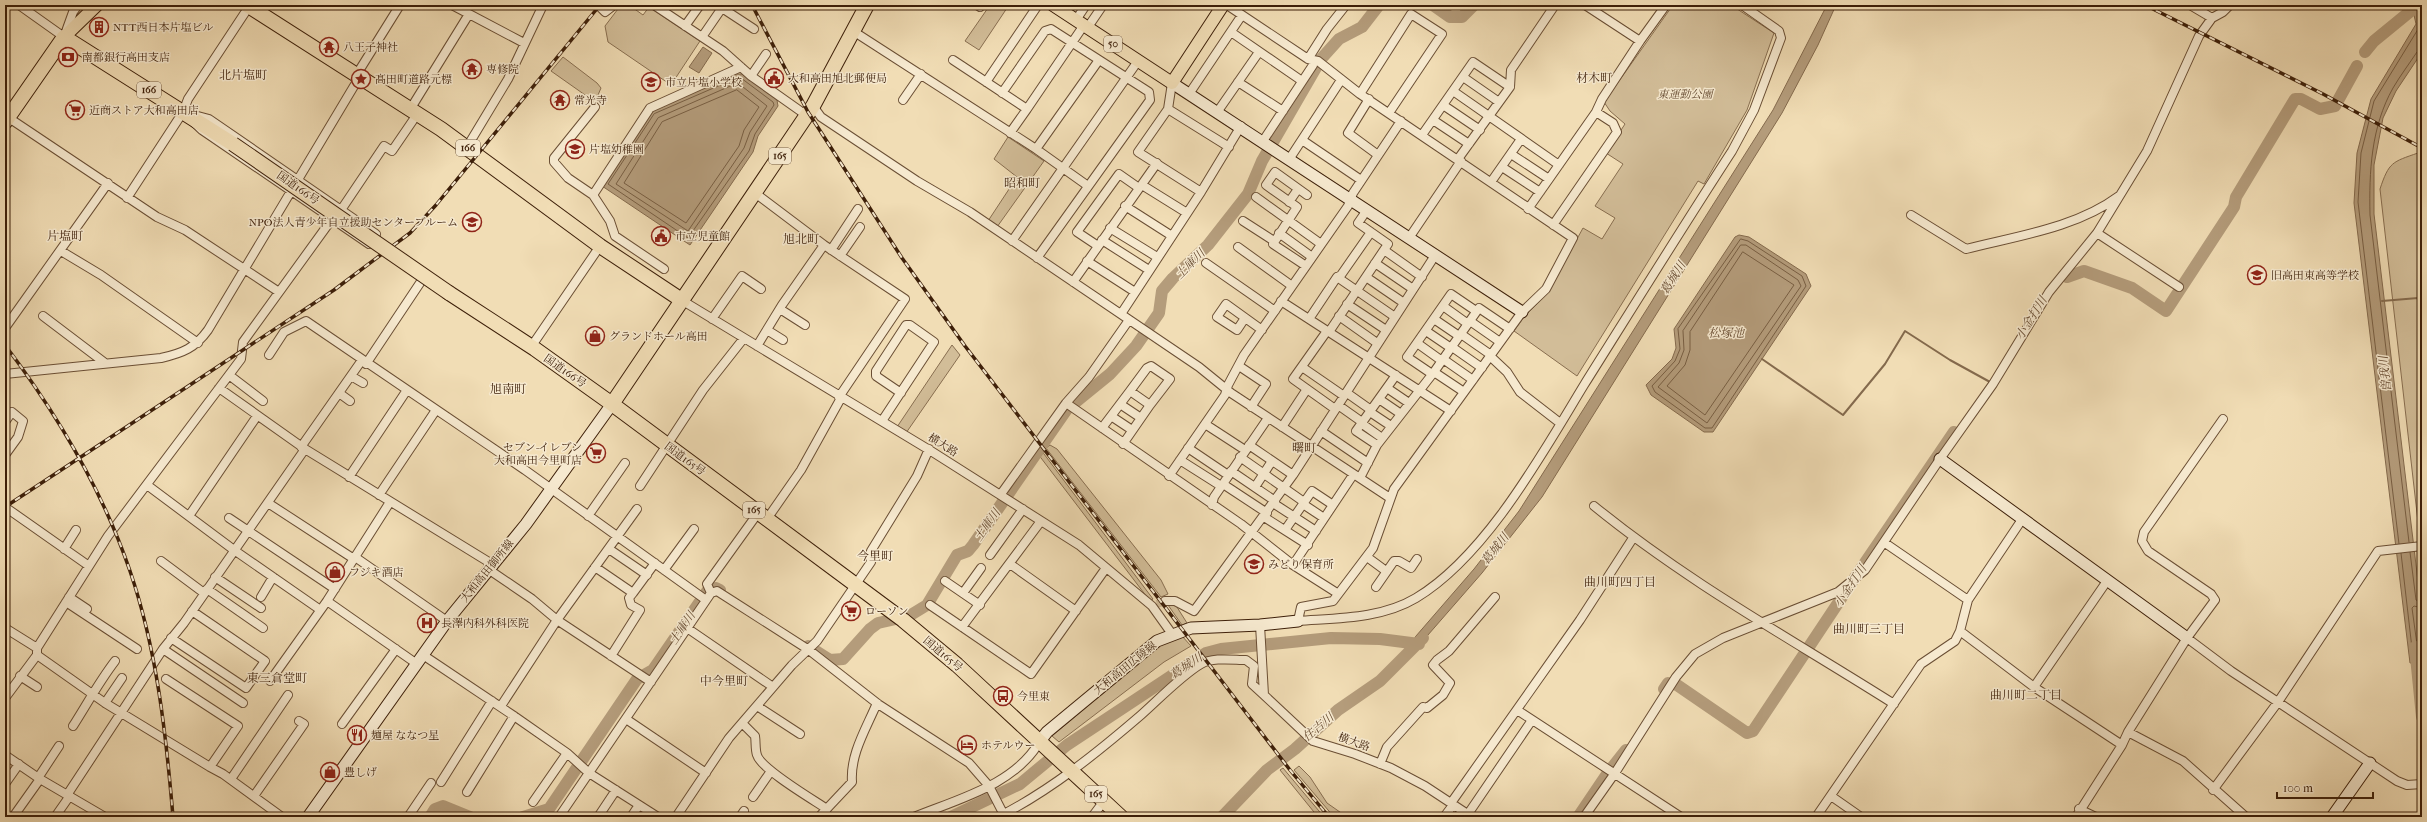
<svg xmlns="http://www.w3.org/2000/svg" width="2427" height="822" viewBox="0 0 2427 822" font-family="'IM FELL French Canon','Noto Serif JP',serif">
	<rect width="100%" height="100%" fill="#f1ddb5"/>
	<filter id="stains"><feTurbulence type="fractalNoise" baseFrequency=".005" numOctaves="4"/><feColorMatrix values="0 0 0 0 .2 0 0 0 0 .09 0 0 0 0 .02 0 0 0 .5 -.17"/></filter>
	<radialGradient id="worn" r=".72"><stop offset=".6" stop-color="#630" stop-opacity="0"/><stop offset="1" stop-color="#630" stop-opacity=".3"/></radialGradient>
	<path fill="#d2bd98" stroke="#886e50" d="M621,5H629L643,15L649,7L700,41L671,85L608,42L605,26Z
		M990,5H1009L979,50L965,41Z
		M1673,5H1731L1774,33L1747,110L1704,184L1698,181L1577,376L1514,331L1524,317L1547,294L1583,228L1602,239L1615,218L1595,206L1623,164L1606,153L1625,124L1610,111L1604,102Z
		M563,57L597,83L601,88L595,102L551,71Z
		M1008,137L1044,161L997,227L988,221L1017,177L994,159Z
		M2418,153L2422,157V557L2380,189C2389,162 2392,162 2418,153Z
		M952,345L960,355L906,433L897,427Z
		M1050,445L1057,449L1161,580L1168,594L1161,597L1046,448Z
		M1041,450L1153,599L1150,601L1038,454Z
		M1175,604L1187,623L1182,625L1168,605Z
		M1182,636L1191,646L1164,662L1059,742L1052,736L1161,645Z
		M1299,766L1310,777L1327,803L1347,817H1334L1294,770Z
		M1283,768L1324,817H1318L1280,770Z"/>
	<path fill="#b49c7b" stroke="#846a4d" d="M1827,5H1836L1818,45L1782,113L1542,497L1482,573L1414,651L1409,647L1416,636L1474,569L1519,511L1773,110Z
		M2411,5H2422V52L2396,91L2383,118L2374,165V214L2422,615V662L2410,663L2354,203L2357,153L2371,99L2416,24L2414,15L2407,9Z
		M703,47L712,53L699,73L689,67Z
		M736,74H742L777,100L778,106L758,136L753,152L690,245L602,186L651,112L657,107Z
		M1739,235L1749,237L1806,274L1811,286L1713,432H1704L1651,395L1646,385L1672,359L1676,348L1674,329L1735,237Z"/>
	<g fill="none" stroke-linecap="round" stroke-linejoin="round">
		<path stroke="#785e42" stroke-width="1" d="M737,78H741L773,102L774,105L755,134L749,151L688,238L608,184L654,114Z
			M738,83L767,106L750,132L744,148L688,231L616,184L658,118Z
			M737,90L759,107L744,130L739,146L686,223L624,183L662,122Z
			M1741,239L1748,241L1802,276L1806,286L1712,428H1705L1655,392L1652,386L1675,361L1680,349L1678,329Z
			M1741,245H1746L1798,280L1801,286L1707,423L1658,387L1679,363L1684,350L1683,331Z
			M1743,252L1794,285L1705,415L1667,386L1685,365L1690,350V332Z
			M2409,542L2370,215C2369,172 2371,127 2393,88C2400,76 2409,64 2417,52L2422,50
			M2399,544L2358,202L2361,153L2374,101L2420,26L2418,14L2413,9V5
			M2410,552L2416,600L2422,603
			M2401,553L2413,657L2422,659
			M2422,608L2414,606L2412,608L2418,652L2422,653"/>
		<path stroke="#846a4d" stroke-width="2" d="M2422,298H2418L2422,328
			M2382,301L2418,298
			M1762,359L1843,415L1885,364L1905,331L1950,360L1990,382
			M1101,817L1102,816"/>
		<path stroke="#b49c7b" stroke-width="12" d="M1433,5L1450,17H1462L1474,5
			M2365,52L2374,41L2418,5
			M2067,277L2084,271L2132,288L2166,311L2234,207L2236,197L2295,99H2301L2320,109L2335,106L2357,66
			M808,646L830,660L843,659L870,629L878,623L909,616L927,605L957,555L968,551L973,545L1067,409L1110,374L1136,346L1159,313L1162,291L1173,278L1208,245L1248,194L1262,161L1321,59L1339,39L1362,27L1379,5
			M2415,647L2422,717
			M1664,689L1668,683L1677,685L1747,733L1753,731L1860,570L1954,432
			M430,817L435,809L443,806L470,817
			M523,817L549,809L637,679L653,670L708,590L716,588L720,590
			M951,817L1020,784L1067,745L1206,653L1221,649L1331,638L1380,639L1419,644
			M1222,817L1267,770L1295,749L1338,710L1380,681L1423,638
			M1578,817L1607,774L1626,750"/>
		<path stroke="#cdb793" stroke-width="8" stroke-dasharray="8 4" stroke-linecap="butt" d="M1157,604L1165,601"/>
		<g stroke="#6a4e34" stroke-width="10">
			<path id="street" d="M19,5L64,37L73,12L78,5
				M452,5L524,43
				M598,5L605,12L614,5
				M654,5L723,51L751,76L806,115
				M977,5L980,7
				M1227,5L1308,59L1318,61L1360,94L1573,238L1546,289L1522,312L1394,489L1373,548L1333,601L1301,607L1298,621C1337,618 1381,619 1416,598C1486,556 1542,454 1584,385C1633,307 1682,228 1732,151L1754,110L1781,38L1779,31L1742,5
				M1585,5L1640,41L1666,5
				M2190,5L2212,18
				M2355,5H2358
				M722,8L754,29
				M1076,20L1086,5
				M685,26L700,5
				M1088,27L1103,5
				M853,31L1036,149L1088,186
				M1231,32L1302,81
				M702,37L724,5
				M1308,59L1327,29L1346,5
				M953,60L1027,109L1010,133
				M357,74L400,5
				M751,76L766,54
				M1463,77L1499,102
				M986,82L1038,5
				M1238,82L1283,111
				M1172,83L1168,109L1138,152L1201,192
				M1453,91L1559,165
				M1002,93L1045,31L1051,29L1149,92L1150,100L1037,258
				M1189,94L1242,15
				M1360,94L1411,14L1442,34L1389,113
				M1369,99L1348,133L1378,155
				M903,100L921,74
				M1443,105L1480,130
				M813,106L821,117L917,181L970,212L1199,367L1231,393L1390,498
				M595,107L554,158V162L568,178L593,195L610,221L615,236L664,269
				M411,108L469,14
				M1027,109L1084,25
				M1168,109L1229,147
				M1218,111L1259,52
				M183,112L209,119L376,234L369,244L202,130Z
				M6,116L157,217L185,230L279,292
				M1433,120L1469,144
				M1422,135L1473,62L1510,87
				M1302,140L1361,180
				M1263,141L1313,65V60
				M467,147L508,79L543,5
				M1036,149L1099,60
				M1511,154L1549,179
				M1290,158L1341,80
				M1458,159L1510,87L1511,70L1555,5
				M1502,167L1540,192
				M1491,182L1521,139
				M1142,185L1187,213
				M755,193L824,245L905,299L839,397
				M593,195L650,108L741,67
				M1256,197L1321,244
				M127,198L183,112L188,99L250,5
				M1289,202L1298,189
				M1125,206L1172,236
				M1528,209L1596,112
				M341,210L384,146L392,151L418,113
				M1911,215L1966,249C2017,236 2076,228 2119,196
				M1243,221L1274,241
				M1553,225L1617,132L1613,123L1596,112L1602,99L1640,41
				M1110,228L1157,257
				M1279,233L1312,257
				M2097,233L2179,287
				M1409,238L1461,161
				M1102,240L1149,270
				M1012,241L1138,61
				M1098,246L1077,232L1119,174L1139,188
				M1238,247L1292,286
				M831,250L858,209
				M1384,250L1422,277
				M61,251L101,275L198,343
				M840,256L860,227
				M1087,261L1135,292
				M1206,263L1275,311
				M1375,263L1413,289
				M1306,266L1273,244L1297,207L1266,185L1275,172L1307,195
				M1337,277L1341,275L1371,232
				M1366,277L1404,303
				M1073,282L1157,163
				M683,301L931,451L1079,545L1152,606L1172,634
				M1281,301L1451,411
				M1347,304L1386,330
				M1443,306L1468,324
				M780,309L805,325
				M1121,314L1201,192L1241,126
				M43,316L105,363
				M1339,316L1377,343
				M1245,318L1237,330L1217,317L1226,304L1262,330
				M712,319L742,276L761,289
				M1309,319L1337,277L1395,317
				M1434,319L1459,336
				M1470,321L1500,342
				M5,328L108,183
				M767,330L783,340
				M1327,331L1293,379L1335,409
				M1426,331L1451,348
				M1329,332L1388,244L1358,223L1367,210
				M1461,334L1491,355
				M1417,343L1442,361
				M757,346L782,305L824,245
				M531,347L600,246
				M1452,347L1482,368
				M269,355L284,332L306,321L525,470L706,600
				M1490,356L1507,372L1520,392L1560,423
				M1443,359L1473,380
				M366,364L422,280
				M1239,366L1266,384L1251,407
				M1302,367L1344,396
				M1434,372L1464,392
				M5,374L161,358C183,353 195,348 208,330L360,76
				M1432,374L1407,357L1451,294L1476,311
				M229,375L263,401
				M351,376L363,383
				M219,388L305,449L492,564
				M1387,388L1409,403
				M1130,391L1147,368L1151,366L1170,379L1150,405
				M339,393L350,401
				M1347,393L1371,410
				M1379,399L1401,414
				M1066,403L1241,524L1293,565L1337,593
				M1120,404L1141,418
				M1338,405L1362,422
				M1370,412L1391,426
				M1111,416L1132,430
				M882,421L934,342L910,325H906L876,371V376L901,393
				M5,422L12,412L23,421L18,437L5,455
				M1361,423L1382,438
				M1205,424L1245,450
				M1282,427L1307,389
				M1102,428L1130,391L1150,405L1123,444
				M1321,431L1368,463
				M1249,445L1293,475
				M1377,445L1356,431L1396,375
				M301,447L362,360
				M1188,448L1228,475
				M1240,457L1304,502
				M1180,460L1221,486
				M1231,471L1275,501
				M1169,476L1225,395L1228,385L1244,355L1348,206L1353,193L1401,121
				M349,477L407,390
				M1360,478L1377,445L1434,372L1479,308L1510,329
				M1223,484L1267,513
				M147,485L234,550L319,609
				M640,486L703,390L744,338
				M1255,487L1272,461
				M1001,494L1066,403L1089,377L1129,320
				M379,495L436,410
				M268,503L354,559
				M1273,503L1316,531
				M1303,504L1324,518
				M1212,505L1214,497L1268,418
				M1594,506C1687,582 1793,640 1894,704
				M5,507L89,566
				M189,516L257,416
				M588,516L625,463
				M1264,517L1308,545
				M229,518L335,589
				M767,519L801,470L841,398
				M1285,530L1312,491L1333,505
				M1885,543L1968,600
				M64,549L76,530
				M609,549L647,575
				M990,555L1023,509
				M355,557L447,621
				M1367,557L1386,571
				M161,561L204,593
				M1010,564L1076,611
				M1293,565L1353,475
				M595,567L633,593L655,563
				M488,569L532,599L557,620L651,682
				M664,570L694,529
				M215,577L261,608
				M945,581L980,605
				M1376,587L1394,561H1399L1411,568L1417,559
				M207,589L263,628
				M711,593L707,584L758,513
				M963,593L981,568
				M69,597L87,609
				M261,597L273,577
				M327,601L417,664
				M1165,601H1175L1194,611L1293,475L1434,257
				M66,602L137,649
				M930,605L1031,674L1106,568
				M1260,625L1264,695L1313,741L1355,754L1391,768L1425,786L1472,817
				M962,627L1041,521
				M5,628L37,648
				M687,628L773,687
				M1960,631L2034,687L2122,745
				M171,638L246,688L265,661L192,611
				M2187,638L2231,671L2397,781L2407,785L2422,784
				M163,649L243,703
				M37,655L105,703L210,767
				M423,655L514,716L567,753L589,773L658,817
				M611,656L640,610L631,605L629,598L633,593
				M20,676L37,687
				M166,679L238,726L210,767L223,774L282,817
				M270,681L327,601L390,502
				M2034,687L2107,581
				M5,698L37,655V648L108,536L241,359L243,342L332,219
				M105,703L122,678
				M501,706L557,620L637,509
				M757,706L800,734
				M1517,710L1681,817
				M626,719L706,773
				M742,723L755,736C756,742 755,749 757,755C761,769 812,799 827,809
				M342,724L396,649
				M73,726C87,704 99,682 115,661
				M2128,732L2183,761L2246,817
				M5,755L40,779L105,817
				M1380,764L1387,747L1423,707L1427,708L1443,695L1450,683L1433,665L1437,660L1449,651L1495,597
				M38,778L59,746
				M231,779L288,695
				M441,782L492,701
				M5,784L19,764
				M2213,790L2278,702L2378,551L2422,546
				M467,792L514,716
				M254,796L304,724L299,721
				M1831,796L1861,817
				M753,797L771,771
				M533,802L567,753
				M1451,803L1580,620L1633,538
				M2079,809L2096,817
				M1468,814L1532,720
				M1000,816C1051,790 1098,752 1141,715C1158,700 1182,675 1201,664C1213,657 1233,660 1246,660L1254,666L1252,684L1264,695
				M13,817L40,779
				M55,817L69,797V792L163,649L184,623L305,449
				M408,817L431,783
				M559,817L711,593L717,591L809,650L878,704L969,763L989,786L1004,815
				M598,817L616,790
				M631,817L639,805
				M676,817L729,738L792,665L817,641L871,562V551L917,476L929,449
				M740,817L744,811
				M819,817L852,782C850,754 866,729 877,703
				M914,817C958,799 1015,785 1040,741
				M1092,817L1104,801
				M1444,817L1453,805
				M1584,817L1615,773L1676,677L1695,654L1723,638L1838,592L1865,570L1940,459L1993,384L2049,292L2097,233L2147,151L2199,36L2212,18L2223,12L2230,5
				M1816,817L1921,664L1955,641L1960,631L1968,600L2023,518
				M2076,817L2122,745L2128,732L2187,638L2215,600L2211,594L2148,551L2142,541L2144,532L2223,419"/>
		</g>
		<g stroke="#3d1f09" stroke-width="13">
			<path id="secondary" d="M1172,83L1522,312
				M1940,459L2187,638
				M1040,741L1047,732L1157,641L1191,628L1260,625L1298,621
				M308,817L447,621L526,524L612,404
				M2332,817L2370,763"/>
		</g>
		<g stroke="#3d1f09" stroke-width="14">
			<path id="primary" d="M1053,5L1172,83L1223,5
				M64,37L97,5"/>
		</g>
		<g stroke="#3d1f09" stroke-width="16">
			<path id="highway" d="M247,5L441,129L600,246L683,301
				M5,122L64,37L233,144
				M449,293L535,349L612,404L903,620L957,665L1121,817
				M612,404L813,106L867,5"/>
		</g>
		<use href="#street" stroke="#f6e9cf" stroke-width="8"/>
		<use href="#secondary" stroke="#f6e9cf" stroke-width="11"/>
		<use href="#primary" stroke="#f1ddb5" stroke-width="12"/>
		<use href="#highway" stroke="#f1ddb5" stroke-width="14"/>
		<g stroke="#3d1f09" stroke-width="3.5">
			<path id="rail" d="M752,5L808,112L902,258L965,346L1290,770L1329,817
				M2145,5L2323,94L2422,148
				M5,345C57,414 102,489 130,571C157,650 166,734 173,817
				M5,507L334,290L410,233L436,205L600,5"/>
		</g>
		<use href="#rail" stroke="#f6e9cf" stroke-width="2" stroke-dasharray="6" stroke-linecap="butt"/>
		<g stroke="#3d1f09" stroke-width="16" stroke-linecap="butt">
			<path id="highway-bridge" d="M233,144L449,293"/>
		</g>
		<use href="#highway-bridge" stroke="#f1ddb5" stroke-width="14"/>
	</g>
	<defs>
		<g id="building-ring" transform="scale(1)"><circle r="9.5" fill="#f6e9cf" stroke="#8f2418" stroke-width="1.5"/><path d="M-4-6H4V6H1V3H-1V6H-4ZM-2.5-4.3h1.7v1.8h-1.7ZM.8-4.3h1.7v1.8H.8ZM-2.5-1h1.7V.8h-1.7ZM.8-1h1.7V.8H.8Z" fill="#8f2418"/></g>
		<g id="temple-ring" transform="scale(1)"><circle r="9.5" fill="#f6e9cf" stroke="#8f2418" stroke-width="1.5"/><path d="M0-6L5-2H3V0L6.5 2.5H4V6H1.5V3h-3V6H-4V2.5H-6.5L-3 0V-2H-5Z" fill="#8f2418"/></g>
		<g id="bank-ring" transform="scale(1)"><circle r="9.5" fill="#f6e9cf" stroke="#8f2418" stroke-width="1.5"/><path d="M-6-4H6V4H-6ZM0-2.3a2.3 2.3 0 1 0 0 4.6a2.3 2.3 0 1 0 0-4.6Z" fill="#8f2418"/></g>
		<g id="civic-ring" transform="scale(1)"><circle r="9.5" fill="#f6e9cf" stroke="#8f2418" stroke-width="1.5"/><path d="M-.6-6.5H3V-4.5H.6V-3L4-1V1h2V6H-6V1h2V-1L-.6-3ZM-1.2 2.5V6h2.4V2.5Z" fill="#8f2418"/></g>
		<g id="sight-ring" transform="scale(1)"><circle r="9.5" fill="#f6e9cf" stroke="#8f2418" stroke-width="1.5"/><path d="M0-6L1.8-2.2L6-1.7L2.9 1.2L3.7 5.4L0 3.3L-3.7 5.4L-2.9 1.2L-6-1.7L-1.8-2.2Z" fill="#8f2418"/></g>
		<g id="school-ring" transform="scale(1)"><circle r="9.5" fill="#f6e9cf" stroke="#8f2418" stroke-width="1.5"/><path d="M0-5L7-2L0 1L-7-2ZM-4 1L0 2.5L4 1V4Q0 6-4 4Z" fill="#8f2418"/></g>
		<g id="supermarket-ring" transform="scale(1)"><circle r="9.5" fill="#f6e9cf" stroke="#8f2418" stroke-width="1.5"/><path d="M-6-5.5h2.5l.6 2H6L4.5 2H-2.5L-4.4-4H-6ZM-1.5 3.2a1.3 1.3 0 1 0 .1 0ZM3 3.2a1.3 1.3 0 1 0 .1 0Z" fill="#8f2418"/></g>
		<g id="shop-ring" transform="scale(1)"><circle r="9.5" fill="#f6e9cf" stroke="#8f2418" stroke-width="1.5"/><path d="M-5-2.5h2.3a2.7 3.5 0 0 1 5.4 0H5L5.5 6h-11ZM-1.5-2.5h3a1.5 2.3 0 0 0-3 0Z" fill="#8f2418"/></g>
		<g id="hospital-ring" transform="scale(1)"><circle r="9.5" fill="#f6e9cf" stroke="#8f2418" stroke-width="1.5"/><path d="M-5-5h3v3.5h4V-5h3V5h-3V1.5h-4V5h-3Z" fill="#8f2418"/></g>
		<g id="bus-ring" transform="scale(1)"><circle r="9.5" fill="#f6e9cf" stroke="#8f2418" stroke-width="1.5"/><path d="M-5-6H5V4H4V6H2V4H-2V6H-4V4H-5ZM-3.5-4V0h7V-4ZM-3.5 1.2v1.5H-2V1.2ZM2 1.2v1.5H3.5V1.2Z" fill="#8f2418"/></g>
		<g id="restaurant-ring" transform="scale(1)"><circle r="9.5" fill="#f6e9cf" stroke="#8f2418" stroke-width="1.5"/><path d="M-5-6h1v4h1v-4h1v4h1v-4h1v5L-1.5 .5V6h-2V.5L-5-1ZM5-6V6H3V1.5H1.5Q1.5-4 5-6Z" fill="#8f2418"/></g>
		<g id="hotel-ring" transform="scale(1)"><circle r="9.5" fill="#f6e9cf" stroke="#8f2418" stroke-width="1.5"/><path d="M-6-4.5h1.5V1H6V5H4.5V3h-9V5H-6ZM-4 0a1.8 1.8 0 1 1 3.6 0ZM.5 0V-2.5h3Q6-2.5 6 0Z" fill="#8f2418"/></g>
	</defs>
	<g fill-rule="evenodd">
		<use href="#building-ring" x="99" y="27"/>
		<use href="#temple-ring" x="329" y="47"/>
		<use href="#bank-ring" x="68" y="57"/>
		<use href="#temple-ring" x="472" y="69"/>
		<use href="#civic-ring" x="774" y="78"/>
		<use href="#sight-ring" x="361" y="79"/>
		<use href="#school-ring" x="651" y="82"/>
		<use href="#temple-ring" x="560" y="100"/>
		<use href="#supermarket-ring" x="75" y="110"/>
		<use href="#school-ring" x="575" y="149"/>
		<use href="#school-ring" x="472" y="222"/>
		<use href="#civic-ring" x="661" y="236"/>
		<use href="#school-ring" x="2257" y="275"/>
		<use href="#shop-ring" x="595" y="336"/>
		<use href="#supermarket-ring" x="596" y="453"/>
		<use href="#school-ring" x="1254" y="564"/>
		<use href="#shop-ring" x="335" y="572"/>
		<use href="#supermarket-ring" x="851" y="611"/>
		<use href="#hospital-ring" x="427" y="623"/>
		<use href="#bus-ring" x="1003" y="696"/>
		<use href="#restaurant-ring" x="357" y="735"/>
		<use href="#hotel-ring" x="967" y="745"/>
		<use href="#shop-ring" x="330" y="772"/>
	</g>
	<g text-anchor="middle" dominant-baseline="central" stroke-width="3" stroke-linejoin="round" paint-order="stroke">
		<g fill="#f6e9cf" stroke="#745c44" stroke-width="1">
			<rect x="1104" y="36" width="18" height="16" rx="3"/>
			<rect x="137" y="82" width="24" height="16" rx="3"/>
			<rect x="456" y="140" width="24" height="16" rx="3"/>
			<rect x="769" y="148" width="22" height="16" rx="3"/>
			<rect x="743" y="502" width="22" height="16" rx="3"/>
			<rect x="1085" y="786" width="22" height="16" rx="3"/>
		</g>
		<g font-size="10" font-weight="bold" fill="#3d1f09">
			<text x="1113" y="44">50</text>
			<text x="149" y="90">166</text>
			<text x="468" y="148">166</text>
			<text x="780" y="156">165</text>
			<text x="754" y="510">165</text>
			<text x="1096" y="794">165</text>
		</g>
		<g font-size="11" fill="#3d1f09" stroke="#f6e9cf" text-anchor="start">
			<text x="113" y="27">NTT西日本片塩ビル</text>
			<text x="343" y="47">八王子神社</text>
			<text x="82" y="57">南都銀行高田支店</text>
			<text x="486" y="69">専修院</text>
			<text x="788" y="78">大和高田旭北郵便局</text>
			<text x="375" y="79">髙田町道路元標</text>
			<text x="665" y="82">市立片塩小学校</text>
			<text x="574" y="100">常光寺</text>
			<text x="89" y="110">近商ストア大和高田店</text>
			<text x="589" y="149">片塩幼稚園</text>
			<text x="458" y="222" text-anchor="end">NPO法人青少年自立援助センターブルーム</text>
			<text x="675" y="236">市立児童館</text>
			<text x="2271" y="275">旧高田東高等学校</text>
			<text x="609" y="336">グランドホール高田</text>
			<text x="582" y="447" text-anchor="end">セブン-イレブン<tspan x="582" dy="13">大和高田今里町店</tspan></text>
			<text x="1268" y="564">みどり保育所</text>
			<text x="349" y="572">フジキ酒店</text>
			<text x="865" y="611">ローソン</text>
			<text x="441" y="623">長澤内科外科医院</text>
			<text x="1017" y="696">今里東</text>
			<text x="371" y="735">麺屋 ななつ星</text>
			<text x="981" y="745">ホテルウー</text>
			<text x="344" y="772">豊しげ</text>
		</g>
		<g font-size="11" font-style="italic" fill="#62462d" stroke="#f6e9cf">
			<text x="1685" y="94">東運動公園</text>
		</g>
		<g font-size="11" fill="#3d1f09" stroke="#f6e9cf">
			<text transform="translate(298 188) rotate(35)">国道166号</text>
			<text transform="translate(565 371) rotate(35)">国道166号</text>
			<text transform="translate(943 445) rotate(32)">横大路</text>
			<text transform="translate(685 459) rotate(36)">国道165号</text>
			<text transform="translate(487 571) rotate(-51)">大和高田御所線</text>
			<text transform="translate(943 654) rotate(40)">国道165号</text>
			<text transform="translate(1125 668) rotate(-39)">大和高田広陵線</text>
			<text transform="translate(1354 742) rotate(20)">横大路</text>
		</g>
		<g font-size="12" fill="#3d1f09" stroke="#f6e9cf">
			<text x="243" y="75">北片塩町</text>
			<text x="1594" y="78">材木町</text>
			<text x="1022" y="183">昭和町</text>
			<text x="65" y="236">片塩町</text>
			<text x="801" y="239">旭北町</text>
			<text x="508" y="389">旭南町</text>
			<text x="1304" y="448">曙町</text>
			<text x="875" y="556">今里町</text>
			<text x="1620" y="582">曲川町四丁目</text>
			<text x="1869" y="629">曲川町三丁目</text>
			<text x="277" y="678">東三倉堂町</text>
			<text x="724" y="681">中今里町</text>
			<text x="2026" y="695">曲川町二丁目</text>
		</g>
		<g font-size="12" font-style="italic" fill="#674b31" stroke="#f6e9cf">
			<text transform="translate(1190 264) rotate(-45)">土庫川</text>
			<text transform="translate(1673 278) rotate(-58)">葛城川</text>
			<text transform="translate(2031 318) rotate(-58)">小金打川</text>
			<text x="1726" y="333">松塚池</text>
			<text transform="translate(2385 374) rotate(-96)">曽我川</text>
			<text transform="translate(987 525) rotate(-55)">土庫川</text>
			<text transform="translate(1495 549) rotate(-52)">葛城川</text>
			<text transform="translate(1850 586) rotate(-56)">小金打川</text>
			<text transform="translate(682 628) rotate(-56)">土庫川</text>
			<text transform="translate(1186 666) rotate(-34)">葛城川</text>
			<text transform="translate(1318 727) rotate(-40)">住吉川</text>
		</g>
	</g>
	<rect width="2427" height="822" fill="none" stroke="#f1ddb5" stroke-width="20"/>
	<rect x="6" y="6" width="2415" height="810" fill="none" stroke="#3d1f09" stroke-width="2"/>
	<rect x="10" y="10" width="2407" height="802" fill="none" stroke="#3d1f09"/>
	<path d="M2277 792v6h96v-6" fill="none" stroke="#3d1f09" stroke-width="2"/>
	<text x="2283" y="792" font-size="12" fill="#3d1f09" stroke="#f6e9cf" stroke-width="3" paint-order="stroke">100 m</text>
	<rect width="100%" height="100%" filter="url(#stains)"/>
	<rect width="100%" height="100%" fill="url(#worn)"/>
</svg>
